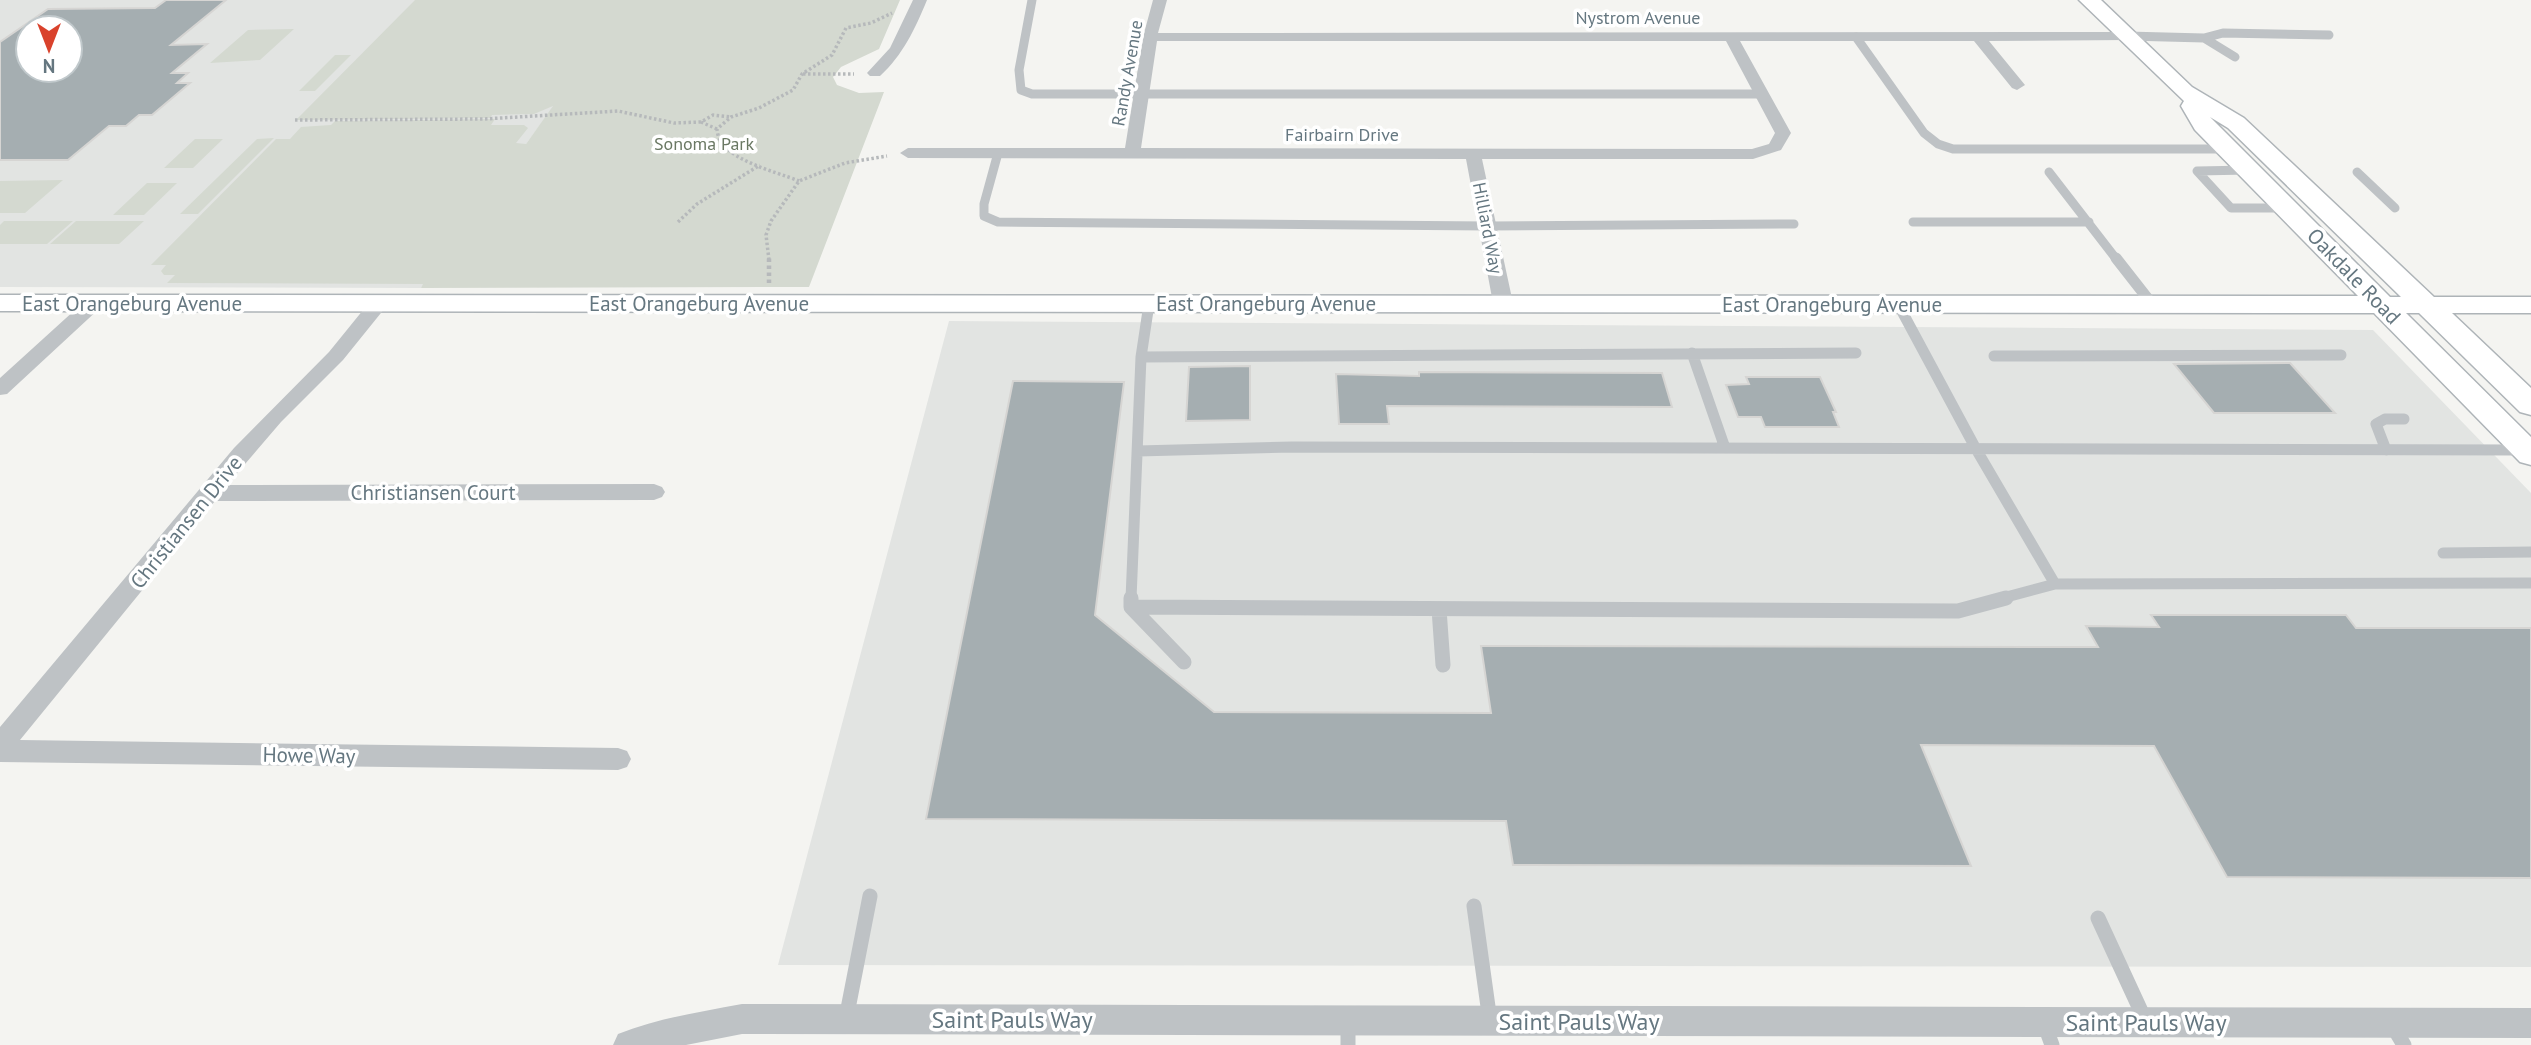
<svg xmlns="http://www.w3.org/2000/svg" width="2531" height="1045" viewBox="0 0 2531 1045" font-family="'PT Sans',sans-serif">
	<rect width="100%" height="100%" fill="#f4f4f1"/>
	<path fill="#e2e4e2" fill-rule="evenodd" d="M0,0H631L421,288L0,287ZM28,28H70V70H28Z
		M949,321L2373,330L2531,493V967L778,965Z"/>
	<path fill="#d4d9d0" d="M415,0H900L879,49L841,67L833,77L837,85L859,93L884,92L809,287L421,288L423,284L167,283L175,275H164L161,271L166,265H151L276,139H290L301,127L331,125L335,121L495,119L491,125H524L528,128L516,143L526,144L553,106L534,114L492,115L490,118L296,120Z
		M294,29L260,60L210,63L248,30Z
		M335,55H351L315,91H299Z
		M274,138L198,214H180L257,139Z
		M195,139H223L193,168H164Z
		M63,180L25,213H0V181Z
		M147,183H177L144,215H113Z
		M4,221H73L47,244H0V225Z
		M76,221H144L119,244H50Z"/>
	<path fill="#a5aeb1" stroke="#d6d5d3" stroke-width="2" fill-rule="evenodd" d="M166,0H226L171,45L207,44L172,73H188L177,83H190L152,115H139L126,126H109L68,160H0V42L48,9L155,8ZM28,28H70V70H28Z
		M2290,363L2335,413H2214L2174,364Z
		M1250,366V420L1186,421L1189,367Z
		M1419,372L1662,373L1672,407L1387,406L1389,424H1339L1336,374L1419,376Z
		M1746,377H1820L1836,412H1833L1839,427H1765L1761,417H1738L1726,385L1749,384Z
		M1013,381L1124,382L1095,615L1214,712L1491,713L1481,646L2098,647L2086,626L2159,627L2151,615H2346L2356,628H2531V878L2227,877L2154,746L1921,745L1971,866L1513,865L1506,821L926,819Z"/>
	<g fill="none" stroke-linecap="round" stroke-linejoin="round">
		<g stroke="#aeb4b8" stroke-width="3">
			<path id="secondary" d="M2079,0H2101L2192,87L2244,118L2434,297H2531V313H2452L2531,388V415L2520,412L2419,313H2406L2531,437V465L2520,462L2374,313L0,311V295L2358,296L2195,130L2181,106L2184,101ZM2210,117L2228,128L2401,297H2390Z"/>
		</g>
		<path stroke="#b6b9bb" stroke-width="3.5" stroke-dasharray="2.5 2.5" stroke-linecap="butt" d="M803,74H854
			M295,120L484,119L618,111L674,123L701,122
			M717,129L701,122L713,115L731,117
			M799,181C775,171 718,159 717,129L731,117L759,108L793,90L802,74L832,55L846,28L871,23L892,13
			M678,222L697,204L760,165
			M769,260L766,235L771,221L799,181L845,163L887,156"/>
		<path stroke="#b6b9bb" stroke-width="4.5" stroke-dasharray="3.5 3.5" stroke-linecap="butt" d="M769,283V258"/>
		<path stroke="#bec2c5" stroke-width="9" d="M1032,0L1019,70L1021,90L1032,94H1762
			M2127,36L2204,38L2223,33L2329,35
			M1856,37L1924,133L1938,144L1953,149H2227
			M2204,38L2235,57
			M998,153L984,204V216L998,222L1488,226L1794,224
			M2197,171L2231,208H2286
			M2197,171L2249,170
			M2049,172L2117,260
			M2357,172L2395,208
			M1913,222H2089"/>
		<path stroke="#bec2c5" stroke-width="11" d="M2116,258L2152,304
			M1898,304L1976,449L2055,584
			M1692,353L1725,448
			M1994,356L2341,355
			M1141,357L1856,353
			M2386,450L2376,424L2385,419H2404
			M1138,451L1292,447L2523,450
			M2443,553L2531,552
			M1131,599L1141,357L1149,304
			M1999,599L2055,584L2531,583"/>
		<path stroke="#bec2c5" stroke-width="15" d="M1131,598V607L1184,662
			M1131,607L1958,611L2006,598
			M1439,609L1443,665
			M1474,906L1490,1021
			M2098,918L2146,1022
			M846,1019L870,896
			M1348,1021V1045
			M2044,1023L2052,1045
			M2391,1023L2404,1045"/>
		<path fill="#bec2c5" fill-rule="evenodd" d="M913,0H927C915,29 903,55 880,76H870L867,73L890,48Z
			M1153,0H1167L1158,33L2127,32L2134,36L2127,40L1989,41L2025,85L2017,90L2012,88L1974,41H1740L1791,133L1781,150L1753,159H1482L1513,303L1503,309L1493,303L1466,159L908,158L900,153L908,148H1125L1143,37ZM1157,41H1726L1775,133L1769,144L1752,149L1141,148Z
			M94,297L101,299L104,303L101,307L7,394L0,395V378L87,299Z
			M379,297L389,303L343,360L281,422L227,485L654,484L662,487L665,492L662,497L654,500L215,501L20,740L618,748L627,751L631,759L627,767L618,770L0,762V727L234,448L329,352L372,299Z
			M742,1004L2531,1008V1038L742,1034L686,1045H613L618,1034C658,1018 700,1012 742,1004Z"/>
		<use href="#secondary" fill="#fff" fill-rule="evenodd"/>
	</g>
	<g text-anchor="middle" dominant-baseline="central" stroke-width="7" stroke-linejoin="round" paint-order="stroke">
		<g font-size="18" fill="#657780" stroke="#fff">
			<text x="1638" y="17">Nystrom Avenue</text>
			<text transform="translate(1127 73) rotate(-80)">Randy Avenue</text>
			<text x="1342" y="134">Fairbairn Drive</text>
			<text transform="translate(1488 228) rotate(79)">Hilliard Way</text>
		</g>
		<g font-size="18" fill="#6a7863" stroke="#fff">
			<text x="704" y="143">Sonoma Park</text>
		</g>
		<g font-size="21" fill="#657780" stroke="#fff">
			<text transform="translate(2354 276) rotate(46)">Oakdale Road</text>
			<text x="132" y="303">East Orangeburg Avenue</text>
			<text x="699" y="303">East Orangeburg Avenue</text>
			<text x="1266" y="303">East Orangeburg Avenue</text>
			<text x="1832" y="304">East Orangeburg Avenue</text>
			<text x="433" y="492">Christiansen Court</text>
			<text transform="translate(186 522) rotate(-51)">Christiansen Drive</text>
			<text transform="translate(309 755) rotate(1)">Howe Way</text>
		</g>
		<g font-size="24" fill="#657780" stroke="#fff">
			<text x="1012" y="1019">Saint Pauls Way</text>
			<text x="1579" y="1021">Saint Pauls Way</text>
			<text x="2146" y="1022">Saint Pauls Way</text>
		</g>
	</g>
	<g transform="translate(49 49) rotate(180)"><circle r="33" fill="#ffffff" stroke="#c1c9cc" stroke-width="2"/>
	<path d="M0-5L12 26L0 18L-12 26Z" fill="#d9422c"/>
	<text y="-10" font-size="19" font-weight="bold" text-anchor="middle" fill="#657780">N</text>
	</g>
</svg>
